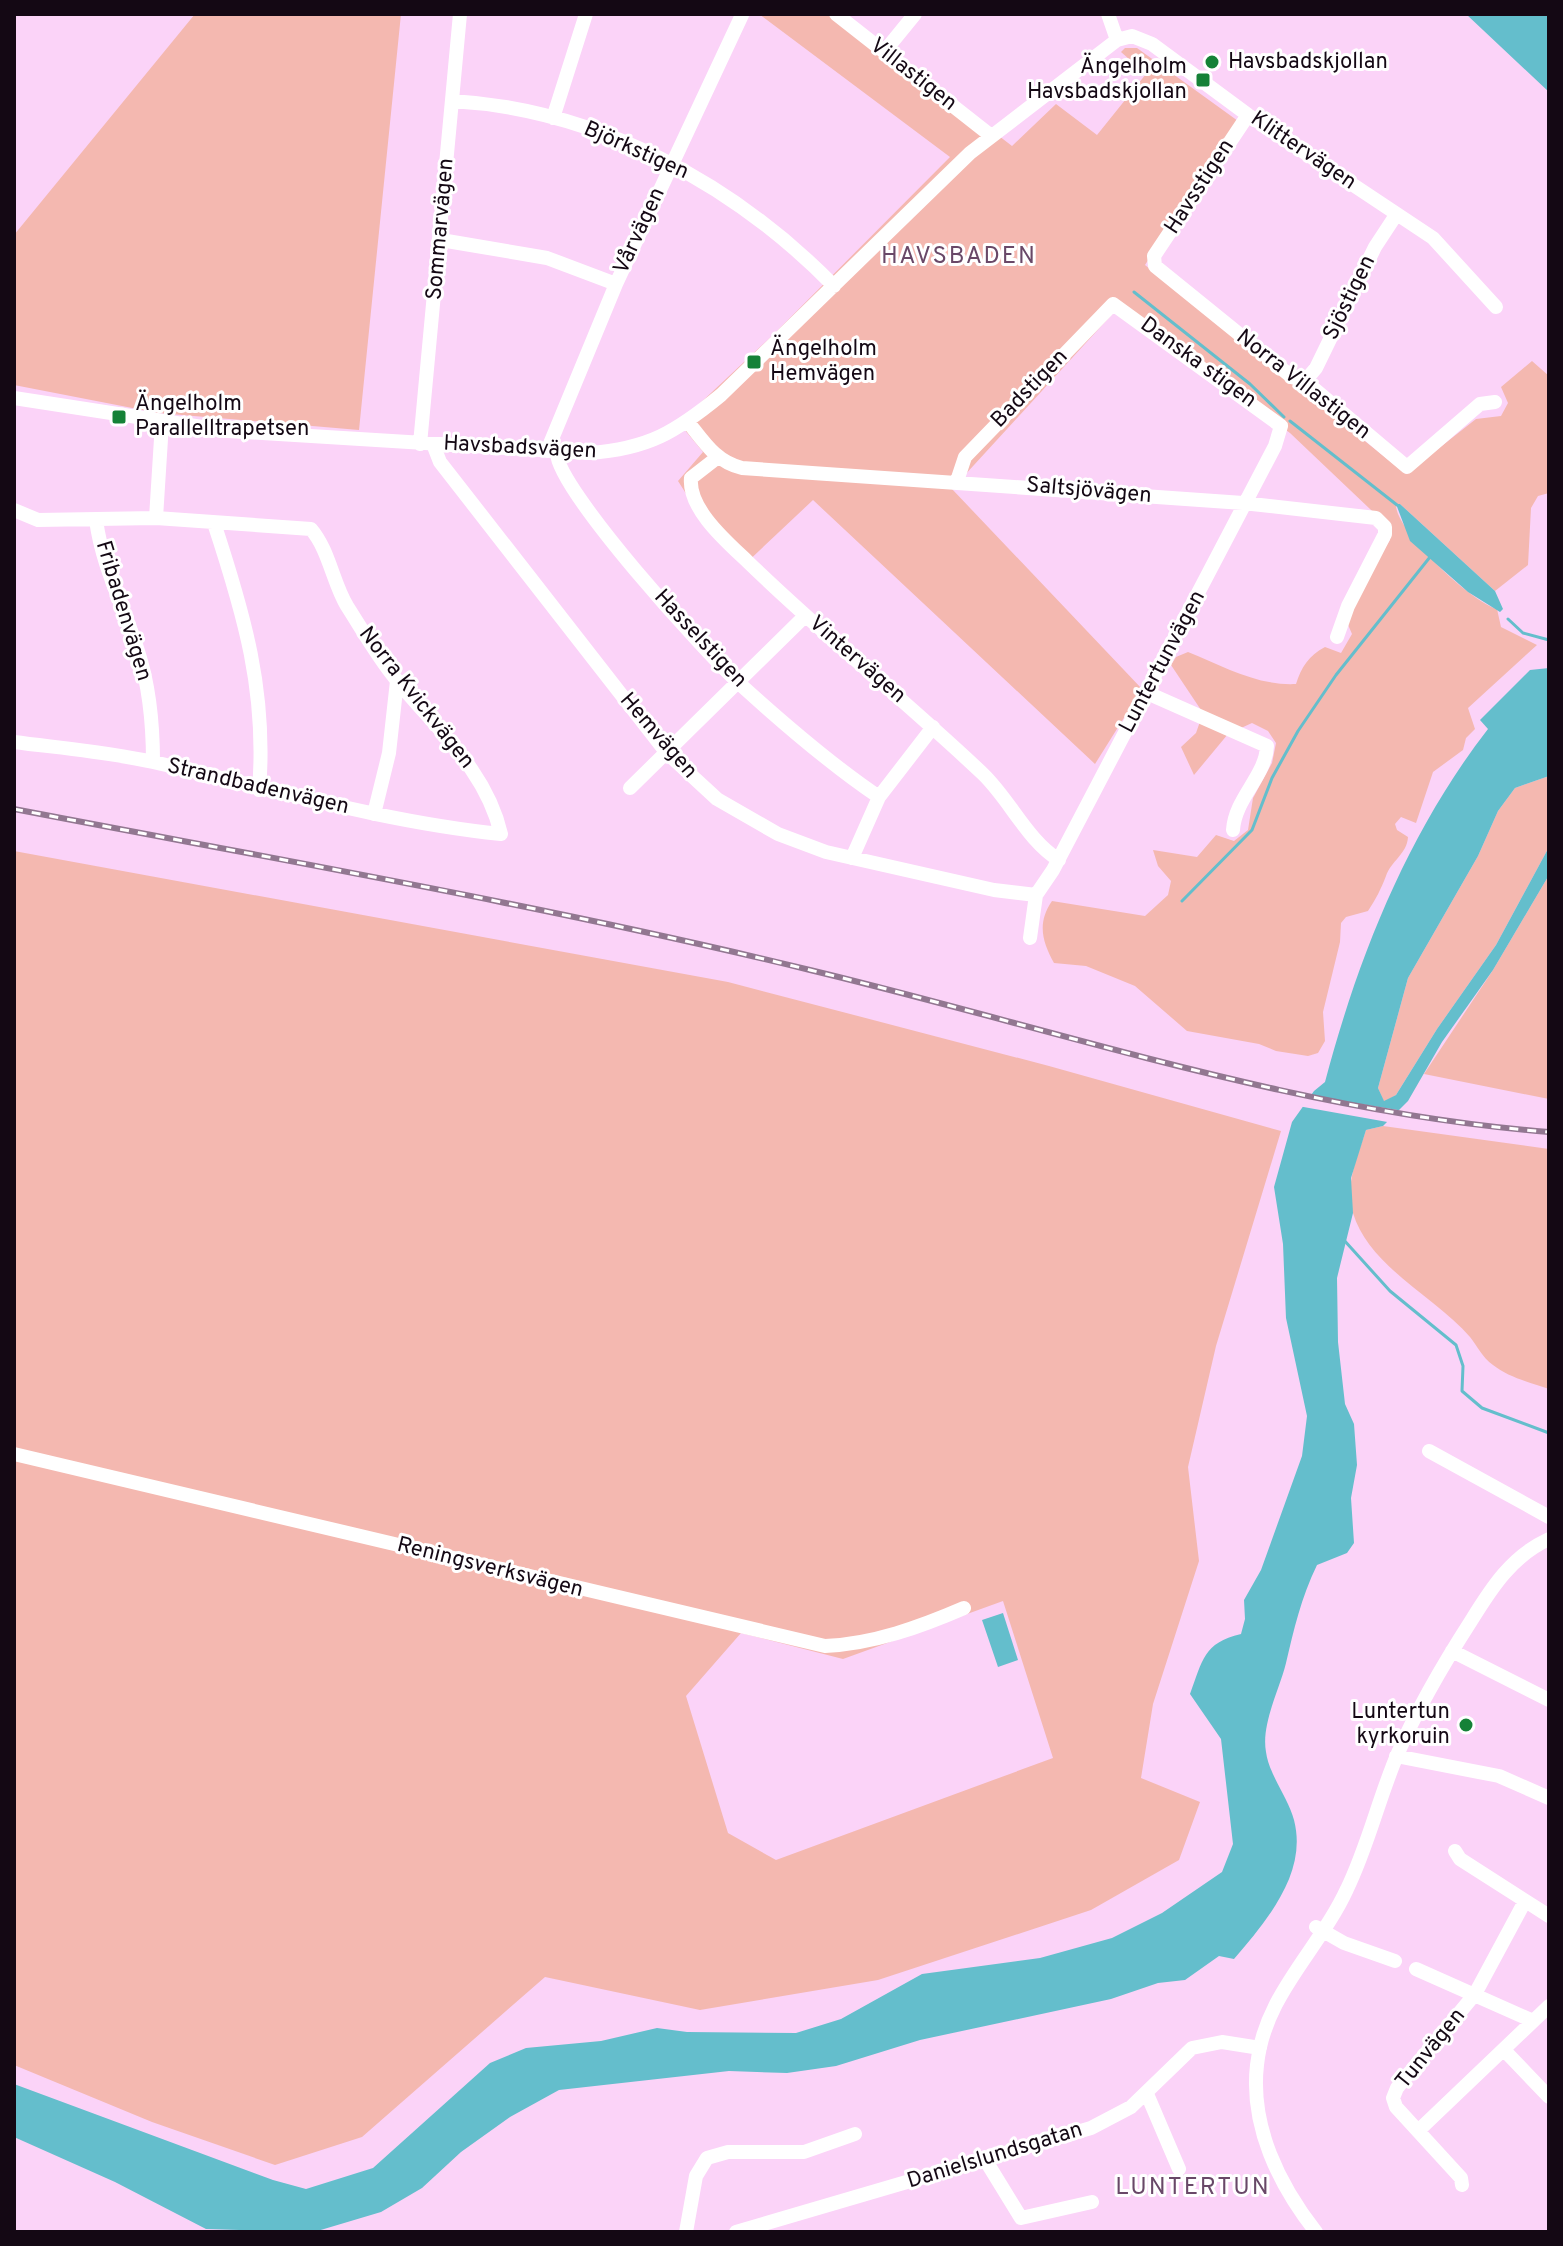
<svg xmlns="http://www.w3.org/2000/svg" width="1563" height="2246" viewBox="0 0 1563 2246" font-family="Overpass,sans-serif">
	<rect width="100%" height="100%" fill="#fbd3f8"/>
	<path fill="#f4b8b0" fill-rule="evenodd" d="M195,14H401L359,430L158,413L14,385V235Z
		M759,14H841L1012,146L1056,104L1097,135L1146,74L1121,52L1125,48H1137L1238,121L1145,265L1406,474L1476,419L1501,416L1508,403L1501,387L1532,361L1549,376V493L1538,496L1531,508L1528,565L1495,591L1400,504L1396,505C1396,531 1471,602 1497,609L1501,627L1537,645L1468,708L1475,729L1466,738L1463,750L1433,772L1416,823L1401,817L1395,824L1397,830L1408,837C1407,854 1391,861 1386,876C1381,889 1376,899 1368,911L1346,917L1341,923L1340,942L1323,1012L1325,1041L1318,1053L1308,1056L1276,1051L1259,1044L1187,1031L1135,986L1086,966L1054,963C1042,941 1037,923 1052,901L1145,916L1168,895L1171,881L1158,866L1153,850L1197,857L1216,835L1234,841L1248,830L1253,798L1272,763L1276,743L1268,731L1252,723L1228,734L1194,775L1181,747L1196,733L1203,713L1171,665L1176,657L1188,652C1223,666 1257,686 1296,684C1301,668 1309,655 1325,647L1341,653L1352,634L1346,620L1362,583L1390,540V528L1290,433L1116,310L952,489L1142,689L1095,764L813,500L743,566L713,536L678,481L703,452L679,423L774,334L950,157Z
		M1549,776V847L1496,945L1437,1029L1396,1095L1384,1102L1378,1088L1408,978L1478,856L1498,811L1515,788Z
		M14,851L728,982L1049,1066L1281,1131L1216,1346L1188,1467L1199,1561L1153,1704L1141,1778L1200,1802L1179,1860L1091,1910L878,1980L700,2010L545,1977L362,2137L275,2165L152,2122L14,2065ZM1003,1601L1053,1758L776,1860L728,1833L686,1696L741,1633L843,1659Z
		M1549,875V1099L1424,1074L1493,970Z
		M1383,1126L1549,1149V1389C1531,1383 1508,1377 1493,1365C1482,1357 1478,1347 1470,1337C1437,1298 1369,1267 1353,1213C1344,1186 1358,1155 1366,1130Z"/>
	<path fill="#64becc" d="M1466,14H1549V92Z
		M1396,504H1400L1495,591L1503,609L1500,612L1468,592L1410,541Z
		M1549,668V776L1515,788L1498,811L1478,856L1408,978L1378,1088L1384,1101L1396,1095L1437,1029L1496,945L1549,847V875L1493,970L1442,1042L1408,1101L1383,1126L1366,1130L1351,1178L1353,1213L1337,1278L1338,1342L1345,1404L1354,1424L1357,1465L1351,1498L1354,1543L1347,1553L1317,1565C1301,1598 1294,1629 1286,1663C1279,1691 1261,1724 1266,1752C1269,1775 1288,1797 1294,1820C1308,1874 1266,1921 1234,1959L1219,1956L1185,1980L1158,1983L1111,1999L920,2040L836,2066L787,2073L729,2071L559,2090L510,2117L461,2152L422,2188L381,2212L314,2232L206,2229L115,2182L14,2137V2084L273,2180L306,2189L373,2168L490,2063L526,2048L601,2041L657,2028L687,2032L796,2033L841,2019L922,1974L1040,1958L1112,1938L1162,1913L1222,1872L1233,1844L1221,1739L1190,1694C1203,1660 1203,1643 1241,1634L1245,1619L1244,1600L1261,1570L1302,1456L1307,1416L1286,1318L1283,1244L1274,1187L1292,1122L1314,1091L1325,1082C1358,957 1408,832 1488,729L1480,720L1530,670Z
		M1003,1613L1018,1660L998,1667L982,1620Z"/>
	<path fill="#fbd3f8" d="M1307,1094L1348,1102L1404,1111L1393,1123L1298,1106Z"/>
	<g fill="none" stroke-linecap="round" stroke-linejoin="round">
		<path stroke="#64becc" stroke-width="3" d="M1134,292L1250,384L1284,417
			M1290,421L1397,505
			M1508,619L1523,633L1549,640
			M1182,901L1252,830L1272,778L1298,731L1336,675L1430,557
			M1343,1239L1390,1291L1456,1345L1463,1366L1462,1391L1482,1408L1549,1433"/>
		<path stroke="#fff" stroke-width="14" d="M836,14L990,135
			M1108,14L1117,40
			M884,52L915,14
			M452,101C596,109 733,183 834,286
			M1248,115L1154,256L1155,266L1292,377L1305,381L1407,467L1480,404L1495,402
			M553,118L586,14
			M441,240L547,258L616,284
			M1305,381L1316,368L1375,247L1396,215
			M14,398L228,431L589,453C648,449 676,432 721,395L970,153L1117,40L1132,36L1152,44L1248,115L1433,238L1496,307
			M688,422C704,442 716,462 742,468L1243,503L1376,518L1385,527V534L1348,606L1337,637
			M420,444L460,14
			M433,444L440,462L666,752L717,799L778,834L826,852L994,890L1036,895
			M547,451L616,284L742,15
			M557,452C553,485 710,658 741,685C784,724 830,764 879,797
			M718,457L691,478C688,509 727,542 747,561C823,635 906,701 983,774C1010,800 1027,840 1059,860
			M957,481L965,457L1113,304L1281,426L1275,446L1053,870L1036,895L1030,938
			M14,510L38,520L156,518L311,529C329,550 333,583 347,606C363,631 377,656 395,678C435,728 486,769 501,834C383,822 270,788 153,762C108,752 60,748 14,742
			M156,518L162,423
			M96,520C103,570 123,603 138,651C150,688 153,724 153,762
			M214,523C244,614 267,692 259,790
			M1145,692L1267,746C1266,776 1235,798 1233,830
			M630,788L805,616
			M374,814L389,753L397,681
			M852,858L879,797L933,727
			M1429,1451L1549,1517
			M14,1454L825,1646C873,1644 920,1627 964,1608
			M1452,1651L1549,1700
			M1396,1756L1499,1776L1549,1798
			M1455,1851L1460,1859L1549,1916
			M1316,1927L1344,1943L1395,1961
			M1416,1969L1533,2021
			M1504,2050L1549,2097
			M1147,2094L1179,2169
			M1418,2131L1549,2006
			M986,2161L1021,2218L1092,2202
			M1462,2185L1461,2178L1396,2107L1393,2098L1397,2088L1475,1994L1525,1901
			M686,2232L696,2176L707,2158L728,2152H804L855,2134
			M736,2232L1091,2128L1131,2107L1192,2048L1222,2042L1260,2048
			M1316,2232C1279,2185 1250,2126 1257,2065C1264,1995 1319,1950 1347,1889C1368,1846 1379,1797 1398,1753C1418,1707 1444,1663 1471,1621C1492,1587 1512,1556 1549,1539"/>
		<g stroke="#927791" stroke-width="6">
			<path id="rail" d="M14,809C280,860 547,906 810,970C1056,1029 1295,1112 1549,1132"/>
		</g>
		<use href="#rail" stroke="#fff" stroke-width="3" stroke-dasharray="9" stroke-linecap="butt"/>
	</g>
	<g fill="#158137" stroke="#fff" stroke-width="3">
		<circle cx="1212" cy="62" r="8"/>
		<rect x="1195" y="72" width="16" height="16" rx="4"/>
		<rect x="746" y="354" width="16" height="16" rx="4"/>
		<rect x="111" y="409" width="16" height="16" rx="4"/>
		<circle cx="1466" cy="1725" r="8"/>
	</g>
	<g text-anchor="middle" dominant-baseline="central" stroke-width="6" stroke-linejoin="round" paint-order="stroke">
		<g font-size="22" fill="#140814" stroke="#fff" text-anchor="start">
			<text x="1228" y="62">Havsbadskjollan</text>
			<text x="1187" y="67" text-anchor="end">Ängelholm<tspan x="1187" dy="25">Havsbadskjollan</tspan></text>
			<text x="770" y="349">Ängelholm<tspan x="770" dy="25">Hemvägen</tspan></text>
			<text x="135" y="404">Ängelholm<tspan x="135" dy="25">Parallelltrapetsen</tspan></text>
			<text x="1450" y="1712" text-anchor="end">Luntertun<tspan x="1450" dy="25">kyrkoruin</tspan></text>
		</g>
		<g font-size="22" fill="#140814" stroke="#fff">
			<text transform="translate(913 75) rotate(38)">Villastigen</text>
			<text transform="translate(636 151) rotate(24)">Björkstigen</text>
			<text transform="translate(1303 151) rotate(34)">Klittervägen</text>
			<text transform="translate(1200 187) rotate(-57)">Havsstigen</text>
			<text transform="translate(441 229) rotate(-85)">Sommarvägen</text>
			<text transform="translate(640 231) rotate(-65)">Vårvägen</text>
			<text transform="translate(1350 298) rotate(-64)">Sjöstigen</text>
			<text transform="translate(1198 363) rotate(36)">Danska stigen</text>
			<text transform="translate(1303 385) rotate(38)">Norra Villastigen</text>
			<text transform="translate(1030 389) rotate(-46)">Badstigen</text>
			<text transform="translate(520 448) rotate(3)">Havsbadsvägen</text>
			<text transform="translate(1089 491) rotate(5)">Saltsjövägen</text>
			<text transform="translate(123 611) rotate(73)">Fribadenvägen</text>
			<text transform="translate(700 639) rotate(47)">Hasselstigen</text>
			<text transform="translate(857 660) rotate(41)">Vintervägen</text>
			<text transform="translate(1163 662) rotate(-62)">Luntertunvägen</text>
			<text transform="translate(416 698) rotate(52)">Norra Kvickvägen</text>
			<text transform="translate(658 736) rotate(49)">Hemvägen</text>
			<text transform="translate(258 787) rotate(13)">Strandbadenvägen</text>
			<text transform="translate(490 1568) rotate(14)">Reningsverksvägen</text>
			<text transform="translate(1431 2049) rotate(-51)">Tunvägen</text>
			<text transform="translate(995 2156) rotate(-17)">Danielslundsgatan</text>
		</g>
		<g font-size="24" letter-spacing="2" fill="#694868" stroke="#fff">
			<text x="959" y="257">HAVSBADEN</text>
			<text x="1193" y="2188">LUNTERTUN</text>
		</g>
	</g>
	<rect width="1563" height="2246" fill="none" stroke="#140814" stroke-width="32"/>
</svg>
